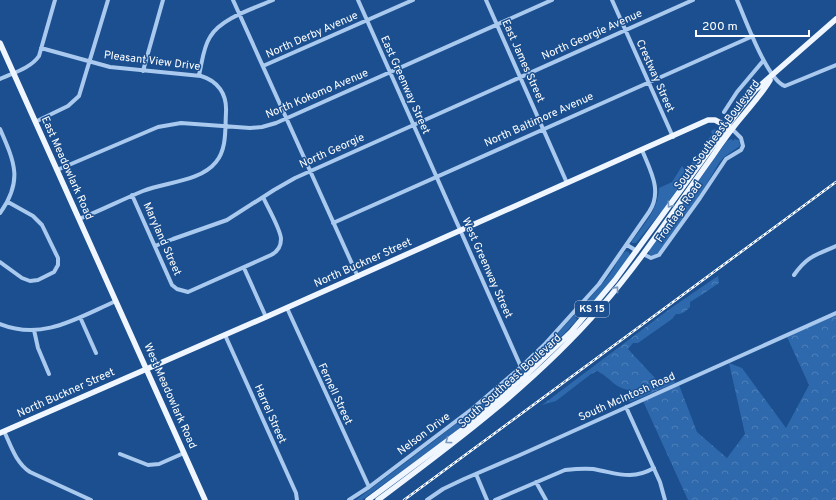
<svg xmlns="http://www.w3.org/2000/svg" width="836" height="500" viewBox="0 0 836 500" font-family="Overpass,sans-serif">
	<defs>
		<pattern id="forest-crowns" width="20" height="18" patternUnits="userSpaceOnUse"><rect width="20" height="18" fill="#2e69ad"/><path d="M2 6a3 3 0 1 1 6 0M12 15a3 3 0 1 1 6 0" fill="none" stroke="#4d80b9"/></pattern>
	</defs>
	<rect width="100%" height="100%" fill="#1b4f8f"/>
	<path fill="#2e69ad" d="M715,129L719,131L662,211L636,243H632V241C644,224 658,210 659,188L672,182L682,166L686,171L712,134L711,131Z
		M731,139L734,141V139L739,140L740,146L724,157L719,163L702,192L661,250L656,255L651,256L649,254V250L727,141Z
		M626,251L629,252L630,256L597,299L579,318L576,316L575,317L577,319L576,321C546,353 515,384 481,411C443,442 402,471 362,500H356C420,451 486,405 544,347C566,325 587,302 607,278C614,270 618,257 626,251Z"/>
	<path fill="url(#forest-crowns)" d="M718,276L719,283L703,294L690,302V307C686,311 682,315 676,314L672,319L638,343H633L628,349L655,378L651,384L655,386L673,377L675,383L630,402L626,398L631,395L629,390C614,388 610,377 597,371L591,374L556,401L542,405L671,308Z
		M836,314V500H688L643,401L679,385L697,432L727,458L745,434L729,363L742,368L786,428L809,385L787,337Z"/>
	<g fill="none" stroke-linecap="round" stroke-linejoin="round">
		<path stroke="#a9c9ee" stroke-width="4" d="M233,0L358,277
			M358,0L521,367
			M486,0L567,183
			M612,0L673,137
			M737,0C745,18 767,80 785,86L836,65
			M41,48L110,67L201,76C218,81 227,94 226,112C225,129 227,149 216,162C200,182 165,182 143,191C121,200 100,211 79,219
			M263,66L413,0
			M143,71L163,0
			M199,75C202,63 203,48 210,37C221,18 253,9 273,0
			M0,79C13,73 31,68 39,56L55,0
			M724,112L737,92L763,61
			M35,122L68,106L79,96L108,0
			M0,129C15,163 23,181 0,213
			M57,170L158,127L181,123L250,128L262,127L276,123L552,0
			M132,195L172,285L177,289L188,292L271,255C277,252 281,246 281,239C281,230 267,206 263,197
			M333,223L753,36
			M627,245L637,251
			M155,246L173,239L227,220L274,190L295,178L693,0
			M643,254L651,258L659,255L700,198L726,159L741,150L743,146L741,138L732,129
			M0,262L22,278L30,281L38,280L54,272L58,265V258L42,225L33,216L8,202
			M244,268L266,317
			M794,275C807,256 816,255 836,246
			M287,308L369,487
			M80,317L96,353
			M0,324C43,341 77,318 116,301
			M34,330L38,348L49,374
			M225,335L296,493L297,500
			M626,407L660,482L665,500
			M4,431C11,446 16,463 30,472L91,500
			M120,454L148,465L159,464L184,453
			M476,474L487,500
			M536,482L546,500
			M349,500L369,487L472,409L521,367L544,345L599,284L649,212C663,191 650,170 642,150
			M427,500L443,489L464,479L520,455L836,313
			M495,500L565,470C574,469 583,468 593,469C617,473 631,481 654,468"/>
		<path stroke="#f0f6ff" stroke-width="5.5" d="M0,43L205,500
			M0,433L266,317L708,120H715L732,129
			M368,500L474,421L524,377L571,332L615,280L742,106L755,90L836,19
			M378,500C457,441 536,382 601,307C642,260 676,207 712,157C722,142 733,127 745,113C754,102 763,92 770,80"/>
		<g stroke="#fff" stroke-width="2.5">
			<path id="rail" d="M404,500L836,182"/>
		</g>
		<use href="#rail" stroke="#1b4f8f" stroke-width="1" stroke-dasharray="3" stroke-linecap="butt"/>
	</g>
	<defs><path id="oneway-chevron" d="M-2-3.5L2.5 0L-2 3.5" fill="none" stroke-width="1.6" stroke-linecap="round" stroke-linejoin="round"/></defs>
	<g stroke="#7b9ac1">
		<use href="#oneway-chevron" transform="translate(670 205) rotate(126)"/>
		<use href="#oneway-chevron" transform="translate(616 289) rotate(-52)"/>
		<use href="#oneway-chevron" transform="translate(448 441) rotate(143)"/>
	</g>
	<g text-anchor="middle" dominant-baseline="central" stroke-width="3" stroke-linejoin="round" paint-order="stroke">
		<rect fill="#1b4f8f" stroke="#bbcadd" stroke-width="1" x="575" y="301" width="34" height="16" rx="3"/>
		<g font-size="10" font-weight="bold" fill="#fff">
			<text x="592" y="309">KS 15</text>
		</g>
		<g font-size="11" fill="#fff" stroke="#1b4f8f">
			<text transform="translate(312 35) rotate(-24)">North Derby Avenue</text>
			<text transform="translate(592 35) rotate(-24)">North Georgie Avenue</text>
			<text transform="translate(152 61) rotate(7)">Pleasant View Drive</text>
			<text transform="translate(523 61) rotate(66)">East James Street</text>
			<text transform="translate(655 76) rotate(66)">Crestway Street</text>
			<text transform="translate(405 85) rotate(66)">East Greenway Street</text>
			<text transform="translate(317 94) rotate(-23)">North Kokomo Avenue</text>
			<text transform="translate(539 120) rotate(-24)">North Baltimore Avenue</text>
			<text transform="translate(717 135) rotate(-53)">South Southeast Boulevard</text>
			<text transform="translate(332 151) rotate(-24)">North Georgie</text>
			<text transform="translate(67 168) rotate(66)">East Meadowlark Road</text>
			<text transform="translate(679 212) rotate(-55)">Frontage Road</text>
			<text transform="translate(162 239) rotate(66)">Maryland Street</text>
			<text transform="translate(363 263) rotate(-24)">North Buckner Street</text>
			<text transform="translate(487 268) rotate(66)">West Greenway Street</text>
			<text transform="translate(510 381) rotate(-42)">South Southeast Boulevard</text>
			<text transform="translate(66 393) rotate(-24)">North Buckner Street</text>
			<text transform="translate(335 394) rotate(65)">Fernell Street</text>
			<text transform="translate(170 396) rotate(66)">West Meadowlark Road</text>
			<text transform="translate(627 397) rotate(-24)">South McIntosh Road</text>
			<text transform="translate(270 414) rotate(66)">Harrel Street</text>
			<text transform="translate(424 434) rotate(-37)">Nelson Drive</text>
		</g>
	</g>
	<path d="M696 30v6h113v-6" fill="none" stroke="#ffffff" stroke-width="2"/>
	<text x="702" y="30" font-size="12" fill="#ffffff" stroke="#1b4f8f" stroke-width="3" paint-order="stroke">200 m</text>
</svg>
